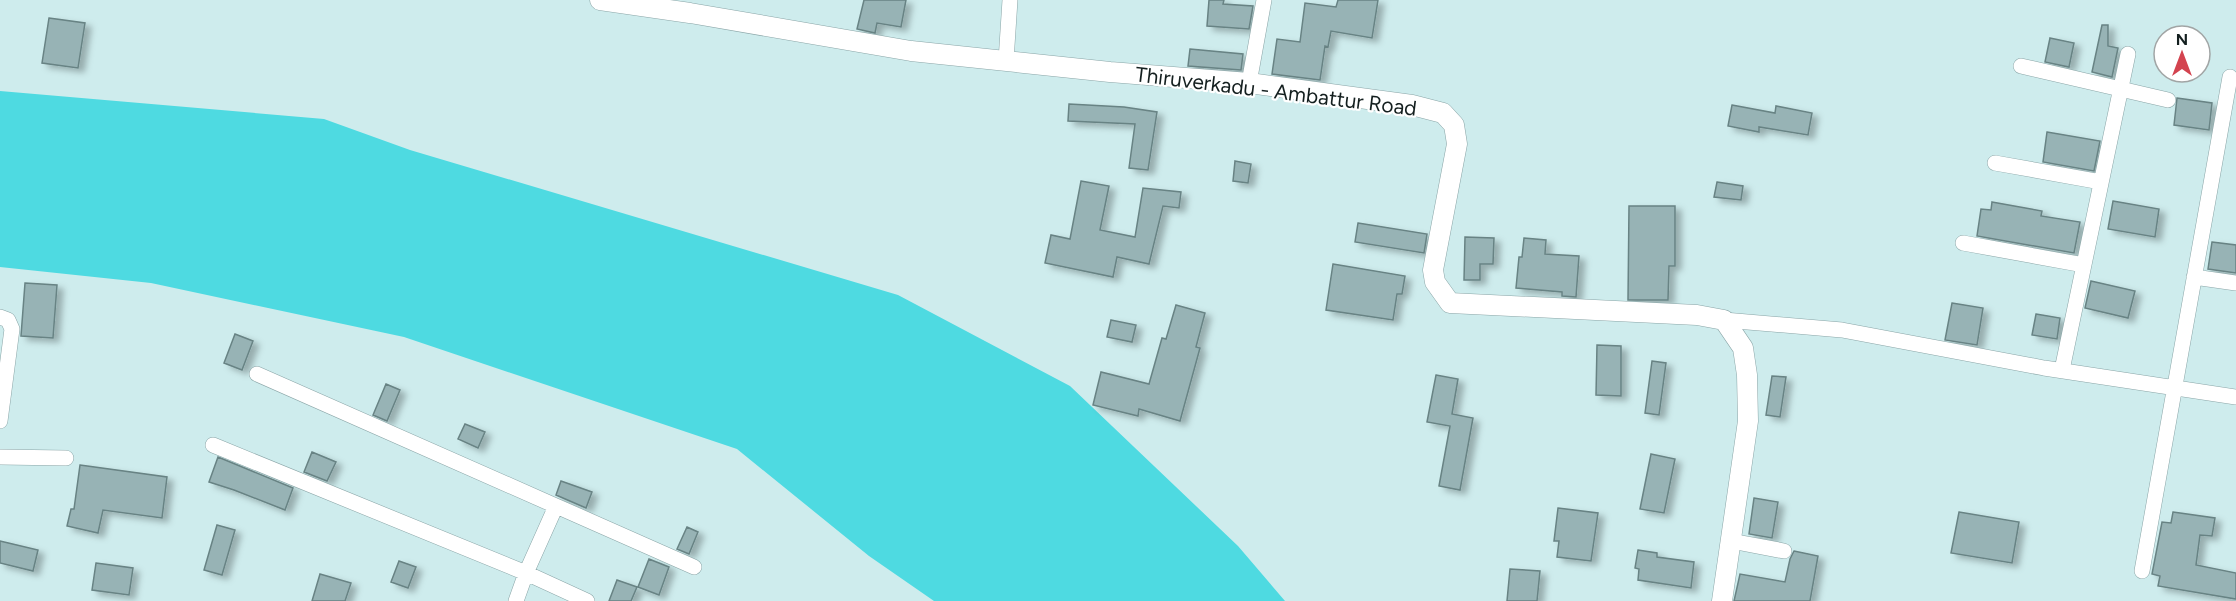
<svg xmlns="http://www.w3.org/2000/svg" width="2236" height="601" viewBox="0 0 2236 601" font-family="Figtree,sans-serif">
	<defs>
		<filter id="shadow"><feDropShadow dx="6" dy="4" stdDeviation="3" flood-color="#0004"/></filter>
	</defs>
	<rect width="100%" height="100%" fill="#ceeced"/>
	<path fill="#4edae1" d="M0,91L324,119L410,150L898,295L1070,386L1238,546L1285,601H934L869,556L737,449L404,337L151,283L0,267Z"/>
	<path fill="#97b3b5" stroke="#688384" stroke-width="1.5" filter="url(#shadow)" d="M864,0H906L901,27L877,23L875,33L857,29Z
		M1209,0H1224L1223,4L1253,6L1249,29L1207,26Z
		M1338,0H1378L1372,38L1331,31L1328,47L1325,46L1320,80L1272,74L1277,39L1300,42L1305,3L1336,7Z
		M49,18L85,23L78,68L42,63Z
		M2102,25H2108V46L2118,48L2112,77L2092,72Z
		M2050,38L2074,43L2069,67L2045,62Z
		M1190,49L1243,54L1241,70L1188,66Z
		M2177,98L2212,103L2209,130L2174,125Z
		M1069,104L1124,107L1157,112L1148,170L1129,168L1135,124L1068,121Z
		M1732,105L1775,113L1776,106L1812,113L1808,135L1759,127V132L1728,126Z
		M2047,132L2100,141L2094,171L2043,162Z
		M1235,161L1251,164L1248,183L1233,181Z
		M1081,181L1109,186L1100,230L1135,237L1143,188L1181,192L1179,208L1163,206L1149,264L1117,257L1113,277L1045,263L1051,235L1070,239Z
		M1717,182L1743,186L1741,200L1714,197Z
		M2113,201L2159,209L2155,237L2108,229Z
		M1992,202L2042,211L2041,216L2080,222L2074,253L1977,236L1981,209L1991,210Z
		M1629,206H1675V266H1669L1668,300H1628Z
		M1358,223L1427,234L1424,253L1355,242Z
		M1465,237L1494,238L1493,264H1480V280H1464Z
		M1524,238L1546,240L1545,254L1579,256L1576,297L1562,296V292L1516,288L1519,257H1522Z
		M2212,242L2236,245V273L2208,269Z
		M1333,264L1405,276L1402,294H1397L1393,320L1326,310Z
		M2091,281L2135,291L2128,318L2085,308Z
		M25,283L57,285L53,338L21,336Z
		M1952,303L1983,308L1977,345L1945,340Z
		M1176,305L1205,313L1196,347L1200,348L1180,421L1139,409L1138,416L1093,405L1101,372L1149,384L1162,338L1166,339Z
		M2036,314L2060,318L2057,339L2032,335Z
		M1111,320L1136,325L1132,342L1107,337Z
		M235,334L253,341L242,370L224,363Z
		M1597,345L1621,346V396L1596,395Z
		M1652,361L1666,363L1659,415L1645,413Z
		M1436,375L1458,379L1452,414L1473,418L1460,490L1439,486L1450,426L1427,422Z
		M1772,376L1786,377L1780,417L1766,415Z
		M386,384L400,390L387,421L373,415Z
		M465,424L485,432L478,448L458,439Z
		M312,452L336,462L327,481L304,472Z
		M1651,454L1675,459L1664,513L1640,509Z
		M218,457L293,488L285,510L234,490L209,482Z
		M80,465L167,477L162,518L103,510L98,533L67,526L71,509H74Z
		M561,481L592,492L586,508L556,495Z
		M1754,498L1778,502L1772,538L1749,534Z
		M1558,508L1598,513L1591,561L1557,557L1559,541H1554Z
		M1959,512L2019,522L2012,563L1951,553Z
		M2173,512L2215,518L2212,536L2200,535L2196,565L2236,573V599L2158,586L2160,576L2152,574L2162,522L2171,523Z
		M217,525L235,530L222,575L204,570Z
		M687,527L698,532L689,554L677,549Z
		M0,541L38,550L33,571L0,563Z
		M1638,550L1657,553V557L1694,562L1691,588L1638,580L1639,569L1635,568Z
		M1794,551L1818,556L1810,601H1734L1740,574L1785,582L1790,559Z
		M649,559L669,567L659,595L638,587Z
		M399,561L416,567L408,588L391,582Z
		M96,563L133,568L129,595L92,590Z
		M1510,569L1540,571L1537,601H1507Z
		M320,574L351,583L345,601H312Z
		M617,580L637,587L631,601H609Z"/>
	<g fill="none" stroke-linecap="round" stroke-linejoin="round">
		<g stroke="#8aa5a7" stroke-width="16">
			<path id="minor" d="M1006,61L1010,0
				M2021,66L2168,100
				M1249,83L1264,0
				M1995,163L2101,182
				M1963,243L2084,265
				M2194,277L2236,283
				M0,317L8,320L12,329L0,421
				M1724,320L1842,330L2044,368L2236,397
				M2062,370L2128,54
				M257,374L556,506
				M213,445L526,573L587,601
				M0,457L66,458
				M1731,541L1784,551
				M2142,571L2230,77
				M516,601L526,573L556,506L694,567"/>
		</g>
		<g stroke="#8aa5a7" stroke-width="21">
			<path id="major" d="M600,0L690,13L911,51L1110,72L1249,83L1412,105L1443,113L1454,125L1457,144L1433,270L1435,282L1450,303L1697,315L1724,320L1743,348L1747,375L1748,421L1722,601"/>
		</g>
		<use href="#minor" stroke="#fff" stroke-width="15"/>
		<use href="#major" stroke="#fff" stroke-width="20"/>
	</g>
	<g text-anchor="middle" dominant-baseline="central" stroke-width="4.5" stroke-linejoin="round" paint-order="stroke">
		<g font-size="21" fill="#141f1f" stroke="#fff">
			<text transform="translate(1276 91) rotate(7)">Thiruverkadu - Ambattur Road</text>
		</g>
	</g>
	<g transform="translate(2182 54)"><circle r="28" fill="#ffffff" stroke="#a1a5a5" stroke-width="1.5"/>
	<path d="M0-4.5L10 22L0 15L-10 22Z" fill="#d3434f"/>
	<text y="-9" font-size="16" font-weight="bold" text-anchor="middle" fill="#141f1f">N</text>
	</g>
</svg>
